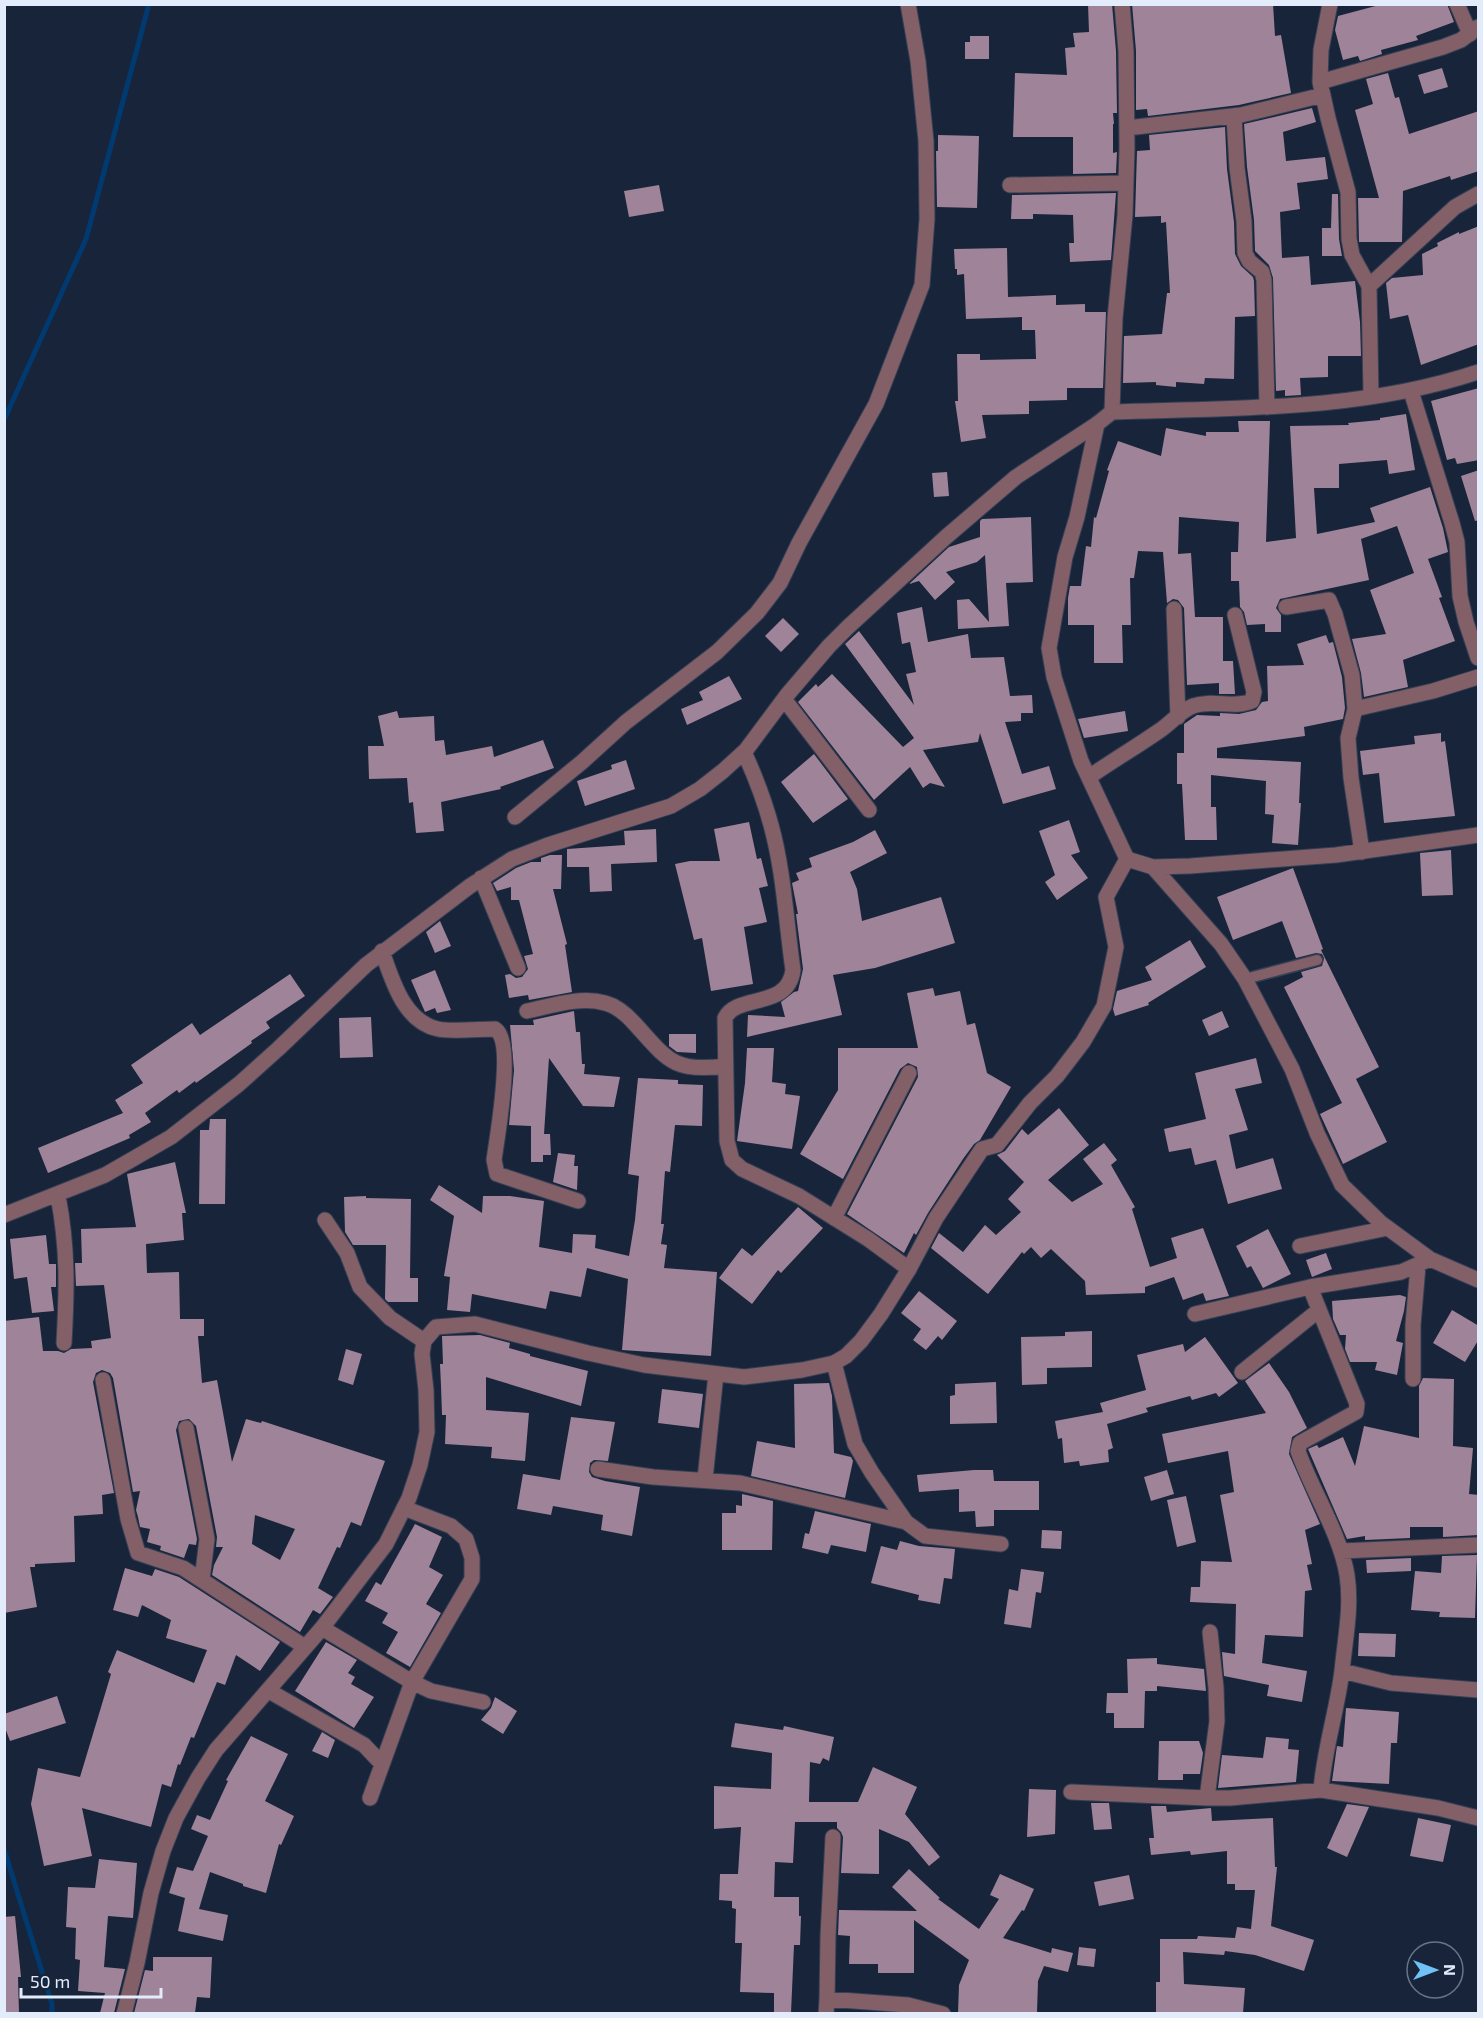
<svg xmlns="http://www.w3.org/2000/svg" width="1483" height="2018" viewBox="0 0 1483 2018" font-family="'Exo 2',sans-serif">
	<rect width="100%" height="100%" fill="#18243a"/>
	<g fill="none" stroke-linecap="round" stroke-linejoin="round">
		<path stroke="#013a70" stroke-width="5" d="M4,420L86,239L149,4
			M4,1849L52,2004V2014"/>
	</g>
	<path fill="#9f8398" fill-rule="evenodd" d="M1088,4H1112L1116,51L1117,113H1113L1114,124H1113V153L1117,152L1116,173L1073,174V137H1013L1015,73L1067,75L1065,48L1075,47L1073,33L1089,32Z
		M1132,4H1273L1275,36L1281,35L1291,93L1239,105L1148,116L1147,109L1136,110V51Z
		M1383,4H1447L1454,22L1416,36L1418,40L1381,50L1382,54L1360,61L1358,56L1343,60L1335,30L1338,16Z
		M970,36H989V59H965V42H970Z
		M1442,68L1448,87L1424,94L1418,75Z
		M1388,73L1395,98L1399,97L1409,134L1479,111V171L1451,180L1450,176L1403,191L1402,242H1359L1358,198H1379L1355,110L1373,104L1366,79Z
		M1312,108L1316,122L1283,132L1286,161L1325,157L1328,179L1297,183L1300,209L1280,212L1282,258L1309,256L1311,285L1355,281L1360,322L1361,356H1328V377L1300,378L1301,395L1285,396V390L1276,391L1273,278L1269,265L1255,251L1254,220L1247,167L1244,124Z
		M1225,127L1227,169L1234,222L1235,254L1241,266L1253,277L1254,281L1255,316L1235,317L1234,379L1205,378L1204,384L1176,382V387L1156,385V382L1123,383L1124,336L1162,334L1167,293H1170L1166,222L1161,223V216L1135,217L1137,151L1150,150L1149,135Z
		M938,135L979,136L977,208L937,207L936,151H938Z
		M659,185L664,211L629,217L624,191Z
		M1116,193L1111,260L1070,262L1069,243H1074L1073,215L1033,214V219H1011L1012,195Z
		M1332,194H1338L1339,239L1342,256H1322V228H1331Z
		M1479,226V344L1421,365L1408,315L1390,319L1386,283L1392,278L1423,275L1422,254L1438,246L1437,243L1459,232V234Z
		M1007,248L1008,297L1056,295V305L1085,304V312H1106L1103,388H1067V400L1029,401V414L982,415L986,438L961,442L955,401H958L957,354H980V360L1036,359L1035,330H1022V317L966,319L964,274L957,275V269H955L954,249Z
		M1479,388V460L1457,464L1455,458L1447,460L1431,401Z
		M1406,414L1415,470L1389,474L1387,460L1339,464V488H1314L1317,534L1375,522L1370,508L1430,487L1443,528L1448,552L1428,559L1442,597L1439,598L1455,641L1403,660L1408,687L1364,697L1361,673L1352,639L1386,634L1370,590L1414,573L1397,526L1361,539L1369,580L1280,599L1276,608L1281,615V632H1265V624L1247,625L1244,612L1240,607L1239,581H1231V552H1238L1239,522L1179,517L1178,554L1191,553L1195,617H1223V661H1233L1235,694H1219V683L1187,685L1184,608L1178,600L1173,599L1167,603L1163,552L1138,551L1134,578H1130L1131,625H1122L1123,663H1094V625H1068V598L1070,586H1081L1086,546L1091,547L1094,517L1096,518L1109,471L1107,470L1118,441L1161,456L1166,428L1206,436V432H1239L1238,421H1270L1266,542L1296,538L1290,426L1349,425L1348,423L1380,420V418Z
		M1479,470V520L1475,521L1461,476Z
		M947,472L949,496L934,497L932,473Z
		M1031,517L1033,582L1006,583L1009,626L958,629L957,600L969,599L989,622L985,555L977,562L946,572L955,582L935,600L919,581L909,584L949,547L980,537V521L982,519Z
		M922,607L928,642L968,634L971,658L1004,657L1010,696L1032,695L1033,713H1021V721L1005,722L1022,774L1049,766L1056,789L1003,804L980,733L978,742L923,750L945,787L930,783L923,788L910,767L874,800L798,702L816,684L818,687L832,674L903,747L914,738L845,644L859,631L914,705L906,674L916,672L910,642L902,644L897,613Z
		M783,618L799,634L781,652L765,636Z
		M1326,635L1329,643L1333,642L1342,677L1345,708L1343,719L1304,727L1305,736L1217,748V758L1301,762L1299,803H1301L1298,845L1272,843L1274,815L1265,814L1266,781L1211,775V807H1216L1217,840H1185L1182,784H1177V753H1184V724L1197,715L1220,716V713L1239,714L1256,710L1262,702L1268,701L1267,666L1304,665L1297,644Z
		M729,676L742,699L687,725L681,709L703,700L699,692Z
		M397,711L399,718L434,716L435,741L444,740L446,755L492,746L494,757L543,740L554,768L500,787L501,789L441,802L444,831L416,833L413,802L409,803L407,778L369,779L368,746H384L378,716Z
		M1125,711L1128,731L1084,738L1078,719Z
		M1441,733V742L1445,741L1455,816L1384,823L1379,773L1363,775L1360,751L1415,744L1414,736Z
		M814,754L848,799L813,823L781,782Z
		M626,760L635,789L585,806L577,781L612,769L611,765Z
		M1069,820L1080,852L1071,855L1088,878L1057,900L1045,882L1055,875L1039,831Z
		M749,822L757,859L761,858L768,886L759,888L767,922L744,927L753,984L711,991L702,938L694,940L675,864L690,861H720L714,829Z
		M656,829L657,862L611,864L612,891L590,892L589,867H567V849L625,845L624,831Z
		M875,830L887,853L850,872L857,889L862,921L941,897L955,943L875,968L833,975L842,1015L747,1037L748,1015L785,1017L781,1002L794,992L798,991L803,969L796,914H798L792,883L799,880L796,873L812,867L809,858L853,842Z
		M1451,850L1453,895L1422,896L1420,853Z
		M550,855H562L561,889H553L567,944L565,945L572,992L529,1000L528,995L509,998L505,975L510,974L516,978L522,977L528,969L524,956L533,954L519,900H511V887L497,891L493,883L516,868L531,862H541V858Z
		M1293,868L1323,949L1321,950L1379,1067L1356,1079L1387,1142L1343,1164L1320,1114L1342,1103L1284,987L1303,977L1301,972L1322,966L1324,958L1322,954L1316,953L1296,958L1282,921L1233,940L1217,897Z
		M440,921L451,946L435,953L426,932Z
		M1190,940L1206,967L1148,1003L1149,1005L1115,1016L1113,1009L1117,991L1152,980L1145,967Z
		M435,970L451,1010L437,1013L435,1008L425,1012L411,980Z
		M290,974L305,996L266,1022L270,1028L251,1041L252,1043L196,1083L195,1081L179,1093L177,1090L145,1113L151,1122L129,1135L130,1138L48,1173L38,1148L123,1113L115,1100L143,1083L131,1065L192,1023L200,1035Z
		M933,988L935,996L960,991L967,1025L975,1023L987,1073L1011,1087L980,1140L974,1144L963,1159L928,1213L916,1235L914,1233L904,1253L847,1214L918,1077L917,1067L908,1063L900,1069L843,1179L800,1154L838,1090V1048H918L907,993Z
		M574,1011L576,1032H580L582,1064H585L584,1074L620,1077L614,1107L583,1106L549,1058L544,1134H550L551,1155H543V1162H531V1126L509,1125L514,1070L510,1025H534L533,1020Z
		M1222,1011L1229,1027L1209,1036L1202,1020Z
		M371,1017L373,1057L340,1058L339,1018Z
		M669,1034H696V1053L677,1052L669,1046Z
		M747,1048H774L772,1082L786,1084L785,1094L800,1096L792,1149L737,1141L745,1083Z
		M1256,1058L1262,1083L1235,1089L1248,1130L1229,1135L1236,1169L1273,1158L1282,1189L1228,1204L1216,1160L1195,1165L1191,1148L1169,1152L1164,1129L1206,1119L1195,1073Z
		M638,1078L678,1080V1084L703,1085L702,1126L675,1125L670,1172L665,1171L661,1224H664L661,1244L667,1245L664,1268L717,1272L711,1356L622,1350L628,1279L587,1268L581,1297L550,1291L546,1309L472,1294L470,1312L447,1310L450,1277L444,1276L454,1216L430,1200L439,1185L482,1213L483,1196H510L544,1201L539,1247L572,1253L573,1234L596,1235L595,1248L629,1256L635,1220L639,1176L628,1174Z
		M1059,1108L1089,1145L1048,1180L1072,1202L1103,1184L1083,1159L1104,1143L1117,1160L1111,1165L1135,1207L1132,1209L1150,1267L1177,1258L1171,1238L1203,1228L1229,1296L1206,1301L1203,1293L1183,1300L1174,1277L1145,1287V1293L1086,1295L1085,1281L1051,1249L1041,1258L1031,1247L1024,1254L1022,1252L988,1294L931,1248L939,1233L963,1252L985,1225L996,1235L1021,1212L1008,1199L1024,1182L997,1155L1005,1151L1022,1129L1028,1135Z
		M210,1119H226L225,1204H199L200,1130H209Z
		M558,1153L575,1155L574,1166H578L577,1190L553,1182Z
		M175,1162L186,1213H182L184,1240L146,1244L147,1273L179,1272L180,1319H204V1336H198L202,1383L217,1380L232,1462L246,1419L261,1423L262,1421L385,1461L361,1526L351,1522L340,1548L337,1547L318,1588L333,1597L320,1614L313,1610L300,1632L212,1575L214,1565L223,1547H216L217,1537L196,1426L189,1419L179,1421L176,1430L197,1539L196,1545L189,1544L184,1558L160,1550L161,1546L147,1542L150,1529L140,1527L138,1517L136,1510L140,1491L133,1492L113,1378L110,1373L102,1370L96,1373L93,1382L114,1493L102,1495L103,1514L74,1516L75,1562L35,1564V1567H30L37,1607L4,1613V1321L39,1317L43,1351H58L64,1353L71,1349L92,1348L91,1341L111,1338L104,1285L76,1286L75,1263H82L81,1229L136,1227L127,1174ZM255,1515L295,1529L280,1560L252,1544Z
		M366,1196V1198L411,1199L410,1278H418V1302H388L385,1299L386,1245H353L345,1232L344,1197Z
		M798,1207L823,1228L781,1273L778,1270L752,1304L719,1278L742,1248L752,1256Z
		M1268,1229L1291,1274L1263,1288L1251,1266L1247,1268L1236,1246Z
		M46,1235L49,1264H56V1287H51L54,1311L32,1313L27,1277L14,1279L10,1239Z
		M1326,1253L1332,1269L1312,1277L1306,1260Z
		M919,1291L957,1321L942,1340L938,1336L926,1350L913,1340L921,1329L901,1313Z
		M1400,1295L1406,1297L1404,1311L1396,1341L1403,1343L1397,1375L1375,1370L1377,1362H1350L1345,1349L1346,1335H1340L1333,1319L1332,1301Z
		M1452,1310L1479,1326V1339L1465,1362L1433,1343Z
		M1092,1331V1367L1047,1368V1384L1022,1385L1021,1337L1065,1336V1332Z
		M480,1335L510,1343L509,1348L530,1354V1356L588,1371L581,1406L486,1377V1410L529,1413L525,1461L491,1458L492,1447L445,1444L446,1415H442L441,1386L440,1364H443L442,1336Z
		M1205,1337L1238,1383L1219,1397L1216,1393L1192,1400L1190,1396L1146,1408L1148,1412L1107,1424L1113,1448L1108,1450L1109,1462L1080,1466L1079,1461L1064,1463L1062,1438L1058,1439L1055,1421L1103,1412L1100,1403L1146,1390L1137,1355L1183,1344L1185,1352Z
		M346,1349L362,1354L353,1385L338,1380Z
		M1269,1363L1289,1392L1307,1428L1292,1437L1289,1454L1320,1524L1305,1530L1312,1564L1307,1565L1312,1590L1305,1591L1303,1637L1265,1635L1262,1663L1307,1671L1302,1702L1267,1696L1269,1685L1224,1676L1222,1652L1235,1654L1236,1604L1190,1602L1191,1587H1200L1201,1561L1232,1562L1220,1495L1234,1492L1228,1451L1168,1463L1162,1434L1266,1413L1245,1381Z
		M1423,1378L1454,1379L1453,1446L1473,1448L1469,1494L1479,1495V1535L1443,1537V1527H1410V1538L1365,1540V1536L1347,1539L1308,1449L1317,1445L1319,1448L1343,1437L1355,1466L1364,1426L1419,1438V1386Z
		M996,1382L997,1423L950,1424V1396L955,1395V1384Z
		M829,1383L832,1396L834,1453L851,1457L853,1461L845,1498L751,1476L757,1441L795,1448L794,1384Z
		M662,1389L703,1394L699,1428L658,1423Z
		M571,1417L615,1422L608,1461L594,1460L590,1463L589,1472L592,1477L605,1481L640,1487L632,1536L601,1530L603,1515L553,1506L551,1515L517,1509L523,1474L560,1480Z
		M974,1470H993L994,1481H1039V1510H994V1526L976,1527L975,1511L959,1512V1489L919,1492L917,1475Z
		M1167,1470L1174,1494L1151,1501L1144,1477Z
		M742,1494L773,1501L772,1550H722V1513H736V1505L742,1506Z
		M1186,1496L1196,1542L1177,1547L1167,1500Z
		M815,1511L871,1524L866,1552L831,1545L828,1554L802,1548L805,1533L809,1534Z
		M415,1524L442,1537L429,1567L443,1575L426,1604L441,1613L410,1667L386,1653L398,1632L382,1623L388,1613L365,1601L376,1582L381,1585Z
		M1042,1530L1062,1531L1061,1549L1041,1548Z
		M900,1541L919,1546L955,1549L952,1579L944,1578L940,1604L918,1600L919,1595L871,1583L881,1546L897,1550Z
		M1477,1555L1475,1618L1439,1617L1440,1612L1411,1610L1415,1571L1441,1573L1442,1556Z
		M1411,1558V1571L1367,1573L1366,1560Z
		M125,1568L152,1576L155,1569L179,1577L280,1642L260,1671L236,1655L225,1685L217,1682L194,1738L191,1737L180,1765L178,1764L171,1787L162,1784L151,1827L82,1808L92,1856L44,1866L31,1804L38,1768L80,1777L111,1674L108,1672L117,1650L194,1683L207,1650L166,1638L171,1620L142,1605L138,1617L113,1610Z
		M1021,1569L1044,1572L1041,1593L1036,1592L1031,1628L1004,1624L1009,1589L1018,1591Z
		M1359,1633L1396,1634L1395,1657L1358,1656Z
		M326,1642L357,1660L348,1673L355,1677L351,1684L374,1697L354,1728L295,1691Z
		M1157,1658V1664L1204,1669L1206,1691L1157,1686V1691H1145L1144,1728H1114V1713H1106L1107,1693H1128L1127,1659Z
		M57,1696L66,1723L10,1741L4,1725V1714Z
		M495,1697L517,1711L503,1734L481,1720L491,1708Z
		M1346,1708L1399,1712L1397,1743H1391L1389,1784L1332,1781L1337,1746L1343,1747Z
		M735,1723L783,1730L784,1726L834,1737L829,1761L823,1758L820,1764L810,1762L809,1802H858L873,1767L917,1787L905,1814L940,1857L929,1866L909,1842L879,1829V1874L841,1873L843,1837L841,1832L837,1828V1822H795L793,1863L775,1862L774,1897H799V1916H801L800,1945H794L791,2013H774V1993L740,1992L742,1943H735L736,1909L732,1908V1901L719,1900L720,1874H738L741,1827L714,1829V1786L771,1789L772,1753L731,1747Z
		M322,1732L335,1740L328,1758L312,1751Z
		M251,1736L288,1754L265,1801L294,1816L281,1845L279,1844L266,1893L243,1886V1884L210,1872L199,1909L228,1915L223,1941L178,1931L185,1898L169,1893L177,1867L193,1871L208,1836L191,1829L197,1815L210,1820L228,1781L226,1780Z
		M1266,1737L1289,1739L1288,1749L1299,1750L1296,1782L1218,1788L1222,1755L1263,1758Z
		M1159,1741H1199L1203,1753L1200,1774H1183V1780H1158Z
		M1029,1789L1056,1790L1055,1834L1027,1837Z
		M1091,1803H1109L1112,1829L1094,1830Z
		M1347,1804L1369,1807L1347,1857L1327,1848Z
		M1151,1806H1166L1167,1812L1211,1808L1212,1821L1273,1818L1275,1867H1277L1271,1926L1314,1940L1304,1971L1255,1955L1225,1951L1224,1955L1183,1952L1184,1984L1245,1988L1243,2013H1156V1982H1160V1939H1197L1198,1936L1235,1938L1237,1927L1251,1929L1255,1890H1235V1884H1227V1851L1191,1855L1190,1851L1151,1855L1149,1838H1154Z
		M1418,1818L1451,1825L1443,1862L1410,1856Z
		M99,1859L137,1863L133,1918L108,1916L104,1967L125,1969L114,2013H100L105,1993L78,1991L80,1960L75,1959L76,1928L66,1927L68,1887L95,1888Z
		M909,1869L940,1898L938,1899L979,1929L999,1899L990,1895L1000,1874L1034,1889L1024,1911L1022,1910L1003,1938L1051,1953L1052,1948L1073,1953L1068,1972L1044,1966L1038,1981L1037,2013H958L959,1985L969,1960L914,1920V1973H878V1964H849L850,1936L838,1935L839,1910L917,1911L892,1887Z
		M1129,1875L1134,1899L1099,1906L1094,1882Z
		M15,1916L21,1977H18L19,2013H4V1917Z
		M1079,1947L1096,1949L1094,1967L1077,1965Z
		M153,1957H212L210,1998L197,1997L195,2013H134L145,1970L153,1971Z"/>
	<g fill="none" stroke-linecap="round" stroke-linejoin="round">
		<g stroke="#344055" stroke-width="13">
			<path id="service" d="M1245,979L1317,960"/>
		</g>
		<g stroke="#344055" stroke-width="17">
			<path id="minor" d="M1330,4L1321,50L1320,82L1328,118L1348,192L1349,239L1352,255L1369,286
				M1457,4L1470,34
				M1320,82L1443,47L1461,40L1478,27
				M1234,116L1237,168L1244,221L1245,253L1249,261L1262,272L1264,280L1267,407
				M1127,128L1241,115L1323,95
				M1010,185L1126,183
				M1411,391L1452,523L1457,542L1460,596L1466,622L1478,658
				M1371,396L1369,286L1455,207L1478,194
				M1112,412L1115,318L1125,215L1127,148L1126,51L1122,4
				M1286,607L1329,600L1335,614L1352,675L1355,709L1348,738L1351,778L1362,852
				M1174,609L1178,717
				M784,699L869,810
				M1355,709L1433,691L1478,677
				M744,752C755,776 764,799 771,825C784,872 786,922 793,970C788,1010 737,993 725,1018L727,1141L732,1160L742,1169L799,1196L868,1239L909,1269
				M1089,777C1112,761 1136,747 1159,731C1170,724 1180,711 1193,706C1212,699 1234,709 1252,701L1254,692L1235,615
				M515,817L582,762L626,722L717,652L757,613L780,583L799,543L876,404L922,285L927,219L926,141L918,61L908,4
				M1127,859L1153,867L1221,944L1245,979L1292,1069L1317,1133L1342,1185L1381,1223L1430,1259L1478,1280
				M1153,867L1190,866L1336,855L1478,835
				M481,878L518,968
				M382,951C392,980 404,1022 438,1029C450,1032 480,1029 495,1029C515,1041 497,1137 494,1160L497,1174L578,1201
				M527,1011C551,1006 580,996 605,1003C617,1006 627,1015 635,1024C667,1059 673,1073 725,1066
				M58,1196C68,1248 67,1290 64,1343
				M4,1215L105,1175L171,1137L239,1084L278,1049L366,965L470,886L512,859L548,845L671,806L700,789L723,771L746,750L787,695L829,646L848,627L946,537L1016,477L1097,424
				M834,1218L909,1073
				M325,1220L347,1253L360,1287L390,1318L424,1341
				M1300,1246L1388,1228
				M1430,1259L1401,1272L1310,1287L1357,1404L1356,1412L1300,1443L1298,1451C1312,1491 1340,1533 1347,1575C1352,1607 1345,1639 1342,1671L1391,1683L1478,1690
				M1195,1314L1310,1287
				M834,1363L855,1444L872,1473L906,1522L925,1536L1001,1544
				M1242,1372L1319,1310
				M1413,1379V1325L1418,1266
				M103,1380L128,1519L138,1553L183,1568L305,1647
				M186,1428L207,1539L202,1580
				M598,1469L653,1477L740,1483L906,1522
				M705,1479L716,1374
				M1341,1551L1478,1545
				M322,1628L412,1682L431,1691L483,1702
				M1210,1632L1216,1688L1217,1721L1207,1798H1230L1321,1790
				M1342,1671C1337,1711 1324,1750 1321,1790L1438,1808L1478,1818
				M269,1691L364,1745L382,1764
				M1071,1792L1207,1798
				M370,1798L412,1682L472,1579V1558L466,1539L451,1526L404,1508
				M827,1999L828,1936L833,1837
				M826,2014L827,1999L908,2005L943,2014"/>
		</g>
		<g stroke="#344055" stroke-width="17">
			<path id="tertiary" d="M124,2014L137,1963L151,1893L163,1851L176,1818L198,1778L216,1750L322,1628L386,1544L409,1498L420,1465L427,1432L426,1390L422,1354L424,1341L436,1327L475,1324L588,1353L644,1365L744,1377L802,1370L834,1363L846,1356L861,1341L881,1314L909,1269L936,1218L982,1149L997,1145L1030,1103L1057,1076L1083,1042L1104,1006L1116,947L1106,897L1127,859L1081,761L1054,677L1049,648L1065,557L1077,517L1097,424L1112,412C1235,408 1361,411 1478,372"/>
		</g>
		<use href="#service" stroke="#835f68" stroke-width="10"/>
		<use href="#minor" stroke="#835f68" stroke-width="15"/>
		<use href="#tertiary" stroke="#835f68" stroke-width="15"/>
	</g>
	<rect width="1483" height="2018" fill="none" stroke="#e3ecfb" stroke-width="12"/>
	<g transform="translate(1435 1970) rotate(90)"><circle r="28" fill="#18243a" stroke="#697487" stroke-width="1.5"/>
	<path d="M0-4.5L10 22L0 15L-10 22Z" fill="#70c1f4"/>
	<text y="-9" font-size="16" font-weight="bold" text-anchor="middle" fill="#e3ecfb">N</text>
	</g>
	<path d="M21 1988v9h140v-9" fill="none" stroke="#e3ecfb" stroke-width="3"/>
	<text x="30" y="1988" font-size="18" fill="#e3ecfb" stroke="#18243a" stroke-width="4.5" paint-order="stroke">50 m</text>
</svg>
